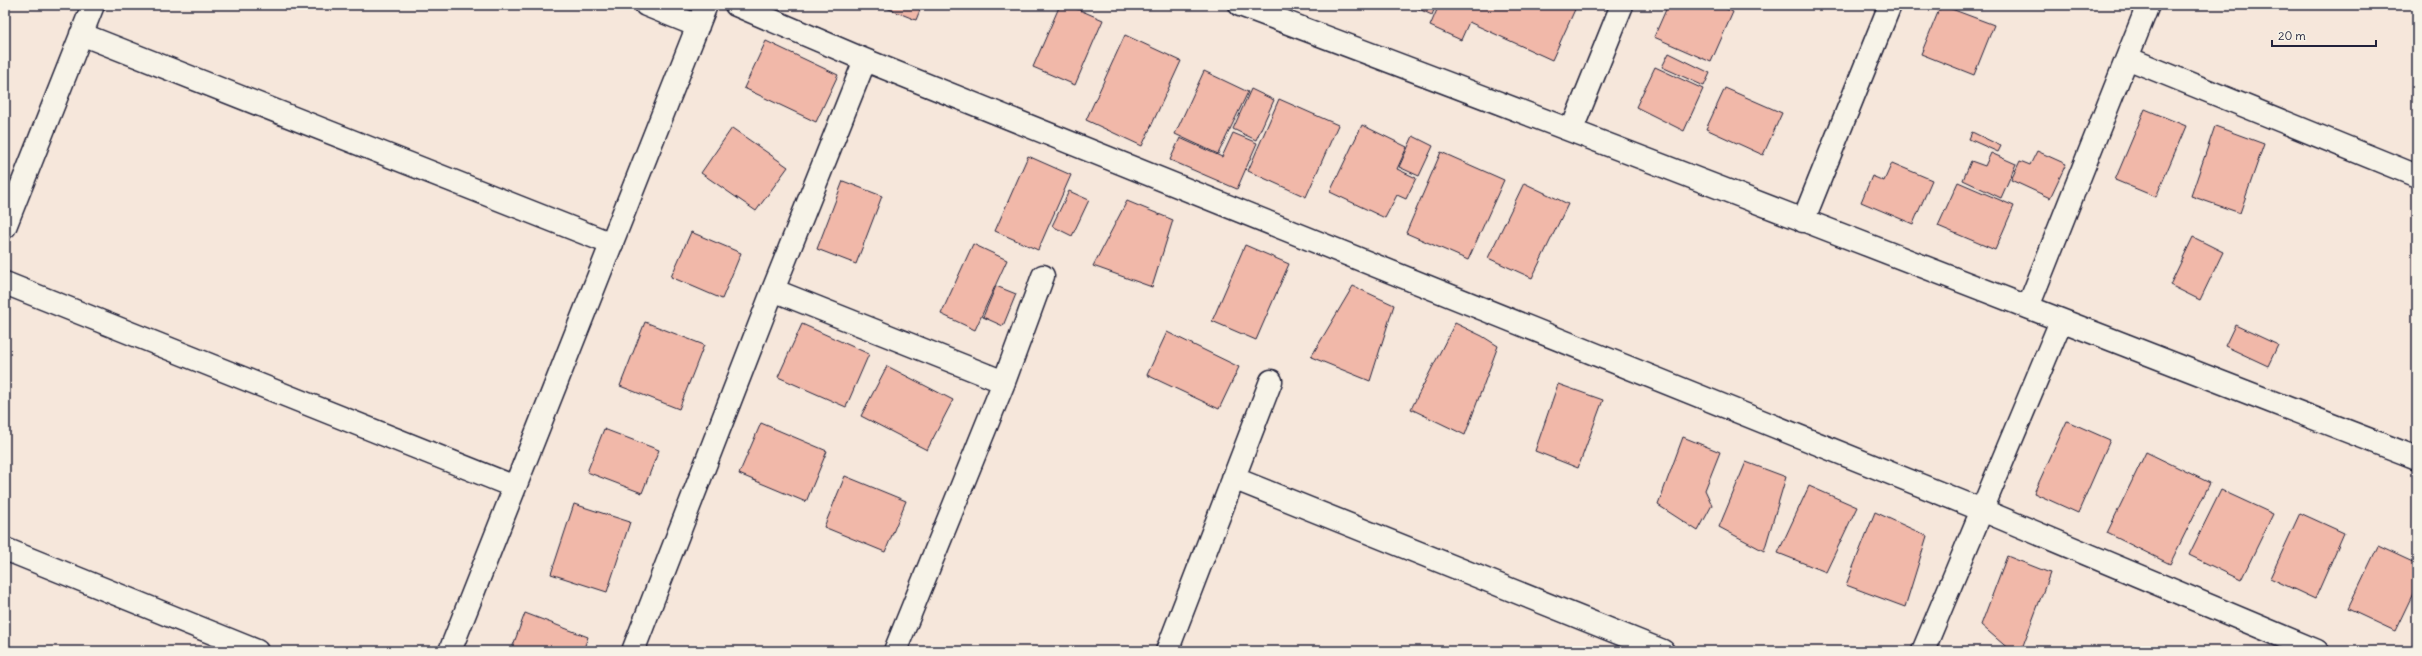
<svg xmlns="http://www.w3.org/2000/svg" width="2422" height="656" viewBox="0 0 2422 656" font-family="Delius,sans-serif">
	<rect width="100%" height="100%" fill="#f6e7db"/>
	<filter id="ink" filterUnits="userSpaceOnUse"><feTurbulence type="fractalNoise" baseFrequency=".025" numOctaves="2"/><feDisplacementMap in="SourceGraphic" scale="8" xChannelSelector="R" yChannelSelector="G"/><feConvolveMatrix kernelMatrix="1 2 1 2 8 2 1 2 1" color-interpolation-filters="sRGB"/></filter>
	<g filter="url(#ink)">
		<path fill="#f1b8a9" stroke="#22223b" d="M879,5H922L916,20Z
			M1060,5H1068L1103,20L1075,85L1033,67Z
			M1410,5H1436L1432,15Z
			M1439,5H1577L1552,60L1469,22L1461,40L1430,26Z
			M1668,5H1718L1733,12L1711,62L1654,37Z
			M1941,5L1994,25L1974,75L1921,54Z
			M1125,35L1181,61L1142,146L1086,120Z
			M766,41L838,75L816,122L744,88Z
			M1669,53L1710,73L1704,86L1662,67Z
			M1655,67L1703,89L1684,131L1636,107Z
			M1204,71L1248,92L1218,154L1175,134Z
			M1725,88L1782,113L1763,155L1706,129Z
			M1251,89L1274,100L1256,140L1233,129Z
			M1279,99L1338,125L1306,197L1248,171Z
			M2145,109L2186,126L2156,197L2115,180Z
			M1362,125L1407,147L1397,169L1416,178L1406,199L1397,195L1385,218L1330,192Z
			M2215,126L2264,144L2240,213L2191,196Z
			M732,128L788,167L756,211L701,173Z
			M1972,132L2001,146L1998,152L1969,139Z
			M1233,133L1257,143L1237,189L1170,160L1180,138L1222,157Z
			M1413,136L1433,146L1419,176L1399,167Z
			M2037,151L2066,164L2050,198L2011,180L2020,161L2030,165Z
			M1441,152L1504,180L1468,260L1406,233Z
			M1991,153L2016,164L2001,198L1963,180L1971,161L1985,166Z
			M1028,156L1071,175L1038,250L995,231Z
			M1892,163L1932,180L1913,224L1861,202L1872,176L1884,181Z
			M843,181L882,196L856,264L817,249Z
			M1958,182L2014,206L1995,250L1938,226Z
			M1524,183L1568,204L1532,278L1488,258Z
			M1069,191L1089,200L1072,236L1052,226Z
			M1127,201L1173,220L1152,287L1093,266Z
			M691,232L741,253L722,299L671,277Z
			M2193,237L2223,252L2200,300L2170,285Z
			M973,244L1007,260L975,330L941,314Z
			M1245,245L1289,264L1256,340L1212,321Z
			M996,286L1016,294L1003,326L983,317Z
			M1353,286L1394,305L1370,381L1311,357Z
			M645,322L704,345L679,409L620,386Z
			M1455,323L1482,336L1498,346L1465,435L1411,409Z
			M802,324L869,354L846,407L778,377Z
			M2235,325L2278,345L2268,366L2225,346Z
			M1167,332L1239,367L1219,409L1147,375Z
			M887,366L953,400L927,450L861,416Z
			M1558,384L1603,400L1578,468L1535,451Z
			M2067,421L2110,440L2078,513L2034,493Z
			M761,423L827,451L806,502L739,474Z
			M604,429L659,450L642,493L587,472Z
			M1683,437L1720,452L1705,490L1712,505L1698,531L1658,505Z
			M2146,452L2210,483L2170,564L2107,533Z
			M1746,462L1786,477L1764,551L1719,527Z
			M845,476L906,501L885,552L824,527Z
			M1809,486L1857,507L1826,572L1778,553Z
			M2221,490L2273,514L2241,580L2189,555Z
			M574,504L630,522L607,592L551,574Z
			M1875,512L1927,536L1905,607L1846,585Z
			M2300,513L2344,533L2315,599L2270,578Z
			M2378,546L2417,564V585L2395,631L2348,609Z
			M2007,556L2050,573L2021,651H2011L1981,625Z
			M525,613L588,637L583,651H511Z"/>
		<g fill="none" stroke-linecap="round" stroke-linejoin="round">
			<g stroke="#22223b" stroke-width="25">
				<path id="minor" d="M646,5L698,26
					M736,5L865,60L1982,510L2317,651
					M1240,5C1634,152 2025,307 2417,458
					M81,34L612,244
					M2127,58L2417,176
					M1572,129L1622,5
					M1803,221L1890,5
					M5,227L93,5
					M5,283L515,487
					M773,290L1004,382
					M2028,307L2148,5
					M1233,478L1663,651
					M5,549L257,651
					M450,651L706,5
					M633,651L773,290L865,60
					M895,651L1004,382L1043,276
					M1167,651L1271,381
					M1923,651L2061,321"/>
			</g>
			<use href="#minor" stroke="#f7f3e8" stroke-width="22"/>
		</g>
	</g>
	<rect width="2422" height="656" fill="none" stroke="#f7f3e8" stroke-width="20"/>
	<rect x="10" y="10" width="2402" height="636" fill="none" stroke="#22223b" stroke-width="1.5" filter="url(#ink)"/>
	<path d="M2272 40v6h104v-6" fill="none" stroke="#22223b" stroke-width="2"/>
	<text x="2278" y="40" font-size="12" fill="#22223b" stroke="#f7f3e8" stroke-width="3" paint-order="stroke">20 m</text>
</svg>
